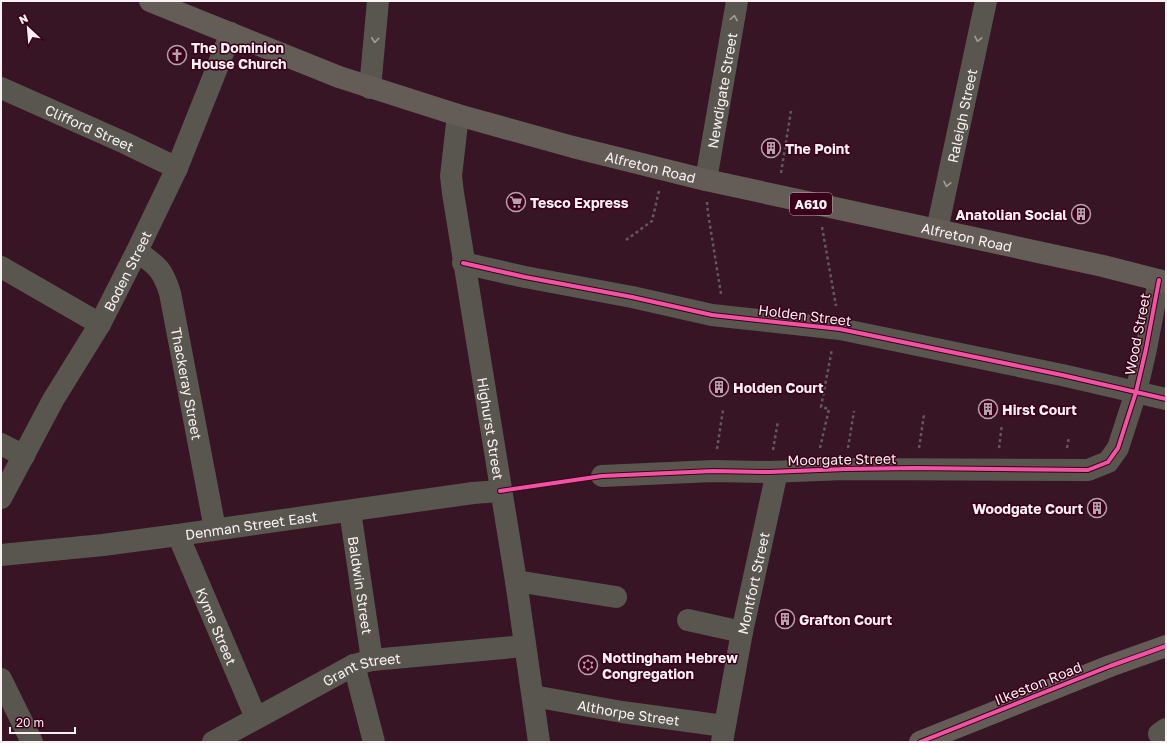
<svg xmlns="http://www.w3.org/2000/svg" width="1167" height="743" viewBox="0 0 1167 743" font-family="'Golos Text',sans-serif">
	<rect width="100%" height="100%" fill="#381524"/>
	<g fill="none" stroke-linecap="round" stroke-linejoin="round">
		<path stroke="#64585a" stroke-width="2.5" stroke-dasharray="3 3" stroke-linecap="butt" d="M781,173L791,111
			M707,202L708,213L721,294
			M822,227L836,306
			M626,240L652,221L659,191
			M820,448L829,409L821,407L832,349
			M848,448L854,411
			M919,448L924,415
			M999,448L1002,424
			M1067,448L1069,437
			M717,449L723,410
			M773,450L778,421"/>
		<g stroke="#58564e" stroke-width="22">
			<path id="s1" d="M1,88L125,143L177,168"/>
			<path d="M370,88L378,1"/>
			<path id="s2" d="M458,115L451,176L453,193L516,581L539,742"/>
			<path id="s3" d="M706,180L737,1"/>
			<path id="s4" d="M937,230L986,1"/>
			<path id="s5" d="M137,251C157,266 162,268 170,293L215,529"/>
			<path d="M463,263L525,277L632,297L712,315L840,329L1062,375L1166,399"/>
			<path d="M1,267L100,324"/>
			<path d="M1,444L24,456"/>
			<path d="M602,476L713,471L769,472L845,469L1088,470L1108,462L1118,448L1136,392L1146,349L1159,280"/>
			<path id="s6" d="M1,498L53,400L100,324L137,251L177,168L231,33"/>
			<path id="s7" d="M350,511L372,660"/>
			<path id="s8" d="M178,535L256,718"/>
			<path id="s9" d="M1,555L103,545L178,535L473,493L500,491"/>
			<path d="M516,581L616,597"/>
			<path d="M688,620L742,632"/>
			<path d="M354,665L374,742"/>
			<path d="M1,679L32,742"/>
			<path id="s10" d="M533,696L622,712L724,726"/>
			<path d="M1159,734L1166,729"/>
			<path id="s11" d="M213,742L354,665L372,660L525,646"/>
			<path id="s12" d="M722,742L742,632L777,472"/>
		</g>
		<g stroke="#635c57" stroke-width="22">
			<path id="s13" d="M150,1L339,77L458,115L573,147L706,180L1103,266L1166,282"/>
			<path d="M920,742L1110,666L1166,646"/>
		</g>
		<g stroke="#3b0019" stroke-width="6">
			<path id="cycleway" d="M463,263L525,277L632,297L712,315L840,329L1062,375L1166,399
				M500,491L602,476L713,471L769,472L845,469L915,468L1088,470L1108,462L1118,448L1136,392L1146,349L1159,280
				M920,742L1110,666L1166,646"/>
		</g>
		<use href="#cycleway" stroke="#f153a3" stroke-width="4"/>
	</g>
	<defs><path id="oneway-chevron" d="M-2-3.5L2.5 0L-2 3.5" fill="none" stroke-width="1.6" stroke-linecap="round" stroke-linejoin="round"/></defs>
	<g stroke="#a09c98">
		<use href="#oneway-chevron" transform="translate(734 18) rotate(-80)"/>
		<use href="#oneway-chevron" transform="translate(978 39) rotate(102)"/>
		<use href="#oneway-chevron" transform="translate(375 40) rotate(95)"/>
		<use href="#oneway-chevron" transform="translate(947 184) rotate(102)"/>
	</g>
	<defs>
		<g id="church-ring" transform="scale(1)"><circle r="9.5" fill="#3b0019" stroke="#b5a4ab" stroke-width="1.5"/><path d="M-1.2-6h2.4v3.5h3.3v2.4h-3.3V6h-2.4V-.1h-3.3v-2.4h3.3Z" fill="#b5a4ab"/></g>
		<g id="building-ring" transform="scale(1)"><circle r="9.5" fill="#3b0019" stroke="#b5a4ab" stroke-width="1.5"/><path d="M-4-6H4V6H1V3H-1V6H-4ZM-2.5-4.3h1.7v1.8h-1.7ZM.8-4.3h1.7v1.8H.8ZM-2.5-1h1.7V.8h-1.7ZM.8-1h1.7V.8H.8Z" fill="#b5a4ab"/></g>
		<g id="supermarket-ring" transform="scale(1)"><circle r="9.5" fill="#3b0019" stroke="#b5a4ab" stroke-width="1.5"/><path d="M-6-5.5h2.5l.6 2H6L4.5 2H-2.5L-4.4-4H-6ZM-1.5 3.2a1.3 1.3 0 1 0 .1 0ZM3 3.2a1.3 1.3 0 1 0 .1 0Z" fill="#b5a4ab"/></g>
		<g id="synagogue-ring" transform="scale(1)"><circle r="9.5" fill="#3b0019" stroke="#b5a4ab" stroke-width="1.5"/><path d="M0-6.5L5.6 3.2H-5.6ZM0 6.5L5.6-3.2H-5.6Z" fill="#b5a4ab"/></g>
	</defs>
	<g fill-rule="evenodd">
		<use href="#church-ring" x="177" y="55"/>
		<use href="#building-ring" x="771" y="148"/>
		<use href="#supermarket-ring" x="516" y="202"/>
		<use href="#building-ring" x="1081" y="214"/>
		<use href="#building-ring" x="719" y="387"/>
		<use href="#building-ring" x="988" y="409"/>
		<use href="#building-ring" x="1097" y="508"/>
		<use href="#building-ring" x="785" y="619"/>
		<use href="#synagogue-ring" x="588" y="665"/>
	</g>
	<g text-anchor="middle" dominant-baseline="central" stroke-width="3" stroke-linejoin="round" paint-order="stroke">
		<rect fill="#3b0019" stroke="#c0a9b2" stroke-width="1" x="790" y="193" width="42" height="22" rx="3"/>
		<g font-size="13" font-weight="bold" fill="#f9f1f3">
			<text x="811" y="204">A610</text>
		</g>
		<g font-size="14" font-weight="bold" fill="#f9f1f3" stroke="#3b0019" text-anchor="start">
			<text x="191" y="47">The Dominion<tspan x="191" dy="16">House Church</tspan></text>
			<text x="785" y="148">The Point</text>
			<text x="530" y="202">Tesco Express</text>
			<text x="1067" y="214" text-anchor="end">Anatolian Social</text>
			<text x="733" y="387">Holden Court</text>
			<text x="1002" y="409">Hirst Court</text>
			<text x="1083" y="508" text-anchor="end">Woodgate Court</text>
			<text x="799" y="619">Grafton Court</text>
			<text x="602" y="657">Nottingham Hebrew<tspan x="602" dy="16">Congregation</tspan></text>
		</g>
		<g font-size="14" fill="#f9f1f3" stroke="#3b0019">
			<text stroke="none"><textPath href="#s3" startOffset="91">Newdigate Street</textPath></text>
			<text stroke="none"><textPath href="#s4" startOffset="117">Raleigh Street</textPath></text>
			<text stroke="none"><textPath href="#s1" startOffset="97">Clifford Street</textPath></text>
			<text stroke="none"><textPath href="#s13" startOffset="528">Alfreton Road</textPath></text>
			<text stroke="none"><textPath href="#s13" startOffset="852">Alfreton Road</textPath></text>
			<text stroke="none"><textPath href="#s6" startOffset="260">Boden Street</textPath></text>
			<text transform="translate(805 315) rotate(7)">Holden Street</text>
			<text transform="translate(1137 334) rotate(-79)">Wood Street</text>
			<text stroke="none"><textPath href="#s5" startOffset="147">Thackeray Street</textPath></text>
			<text stroke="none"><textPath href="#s2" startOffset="317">Highurst Street</textPath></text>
			<text transform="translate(842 459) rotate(-1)">Moorgate Street</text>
			<text stroke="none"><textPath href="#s9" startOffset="252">Denman Street East</textPath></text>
			<text stroke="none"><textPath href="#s12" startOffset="162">Montfort Street</textPath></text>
			<text stroke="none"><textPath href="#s7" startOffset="75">Baldwin Street</textPath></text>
			<text stroke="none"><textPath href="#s8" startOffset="99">Kyme Street</textPath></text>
			<text stroke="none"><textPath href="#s11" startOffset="167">Grant Street</textPath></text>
			<text transform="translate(1038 683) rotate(-22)">Ilkeston Road</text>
			<text stroke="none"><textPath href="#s10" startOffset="97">Althorpe Street</textPath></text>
		</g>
	</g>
	<rect width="1167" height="743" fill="none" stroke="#f9f1f3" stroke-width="4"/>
	<g transform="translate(28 28) rotate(334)" stroke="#3b0019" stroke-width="3" paint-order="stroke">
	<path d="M0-3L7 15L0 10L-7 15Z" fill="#f9f1f3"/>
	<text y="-6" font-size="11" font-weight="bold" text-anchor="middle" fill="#f9f1f3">N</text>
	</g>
	<path d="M10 727v6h65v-6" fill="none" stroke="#f9f1f3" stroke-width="2"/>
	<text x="16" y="727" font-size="12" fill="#f9f1f3" stroke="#3b0019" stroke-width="3" paint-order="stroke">20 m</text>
</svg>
